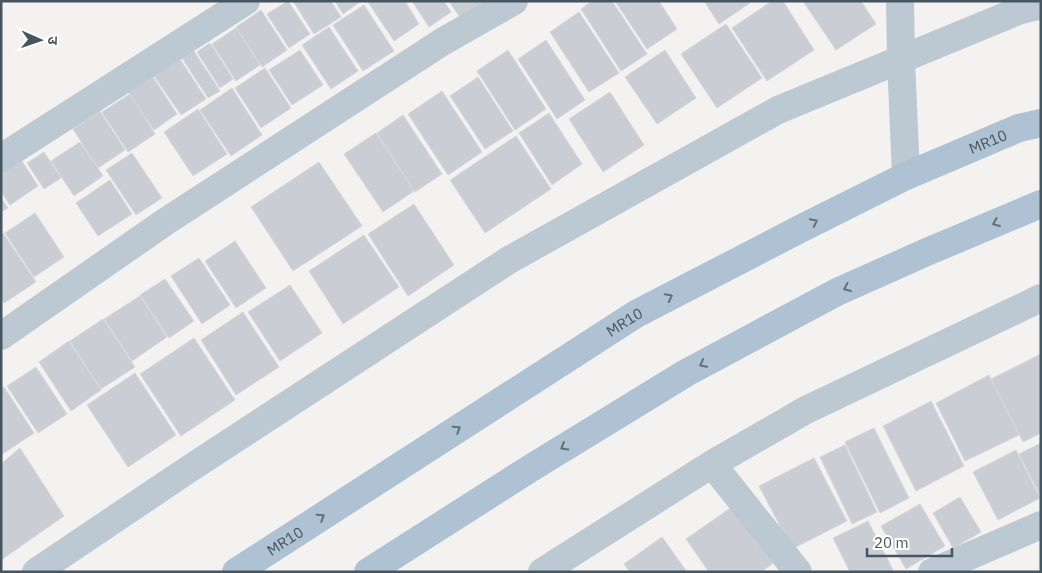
<svg xmlns="http://www.w3.org/2000/svg" width="1042" height="573" viewBox="0 0 1042 573" font-family="'IBM Plex Sans','Noto Sans Devanagari',sans-serif">
	<rect width="100%" height="100%" fill="#f4f1f1"/>
	<path fill="#caced4" stroke="#d4d7dd" d="M288,1L310,34L289,48L267,14Z
		M293,1H331L341,17L314,34Z
		M335,1H361L343,14Z
		M369,1H405L419,24L394,41L368,2Z
		M412,1H444L451,12L429,27Z
		M449,1H483L485,3L461,19Z
		M592,1H612L647,54L621,71L581,9Z
		M615,1H659L677,29L647,49Z
		M704,1H748L750,3L719,24Z
		M772,1H783L814,50L767,81L732,28Z
		M803,1H861L876,24L836,50Z
		M364,5L394,51L363,71L333,25Z
		M261,10L287,50L262,67L236,27Z
		M579,12L619,73L589,92L550,32Z
		M726,24L762,78L717,108L681,54Z
		M329,27L358,71L331,89L302,45Z
		M236,28L260,65L236,81L212,44Z
		M546,40L585,100L557,119L518,59Z
		M210,43L233,79L220,88L197,52Z
		M193,50L220,91L208,98L182,58Z
		M300,50L323,85L292,105L269,70Z
		M508,50L546,109L515,130L477,71Z
		M665,50L696,98L657,124L625,77Z
		M180,59L206,99L181,115L154,76Z
		M265,68L291,108L261,128L235,88Z
		M151,74L177,114L154,130L127,90Z
		M478,77L513,131L485,149L450,96Z
		M232,88L262,135L231,156L200,110Z
		M442,91L482,152L448,175L408,114Z
		M610,92L644,145L603,172L569,119Z
		M130,94L155,134L128,152L102,112Z
		M198,109L227,154L193,176L164,132Z
		M100,111L125,150L98,168L73,129Z
		M549,113L582,164L552,185L519,133Z
		M403,115L442,174L415,192L377,133Z
		M376,133L414,191L383,212L344,154Z
		M516,136L551,189L485,233L450,180Z
		M80,142L103,176L74,196L51,161Z
		M44,152L61,178L44,189L27,163Z
		M132,153L162,198L136,215L106,170Z
		M20,158L38,186L10,205L1,192V171Z
		M319,162L362,226L293,271L251,207Z
		M110,180L132,214L98,236L76,203Z
		M1,198L8,208L1,212Z
		M414,204L454,265L408,296L368,234Z
		M35,213L64,257L34,277L5,233Z
		M3,233L36,282L4,303L1,299V234Z
		M364,235L399,287L343,324L309,271Z
		M235,241L266,288L236,308L205,261Z
		M199,258L230,305L202,324L171,276Z
		M165,279L194,321L169,338L140,295Z
		M290,285L322,333L280,361L248,312Z
		M140,296L167,337L132,361L104,319Z
		M243,312L279,367L236,395L201,340Z
		M103,319L135,367L101,389L70,341Z
		M194,338L235,400L181,436L140,374Z
		M69,341L101,390L71,411L39,362Z
		M1041,354V433L1023,442L991,379Z
		M36,367L67,414L38,433L7,386Z
		M135,373L176,435L128,467L87,405Z
		M989,375L1019,435L965,461L936,403Z
		M4,387L34,433L1,455V388Z
		M931,401L964,466L916,491L883,426Z
		M874,428L909,498L880,513L845,442Z
		M1041,443V497L1019,454Z
		M845,445L877,512L852,524L820,457Z
		M20,448L64,516L1,560V464Z
		M1016,450L1040,498L998,520L973,472Z
		M814,458L847,521L792,549L759,486Z
		M960,497L981,532L953,548L933,513Z
		M920,504L945,546L906,569L881,526Z
		M735,505L775,562L761,572H709L686,539Z
		M868,521L893,570L889,572H850L833,538Z
		M662,537L687,572H630L624,564Z"/>
	<g fill="none" stroke-linecap="round" stroke-linejoin="round">
		<path stroke="#bdc9d2" stroke-width="28" d="M900,1L901,59L906,176
			M1,158L246,1
			M1,336L165,222L442,42L514,1
			M712,464L798,572
			M36,572L189,469L509,260L778,110L1018,11L1041,5
			M542,572L712,464L806,410L1041,298
			M932,572L1041,525"/>
		<g stroke="#aec2d3" stroke-width="28">
			<path id="s1" d="M236,572L636,314L800,229L906,176L1019,128L1041,123"/>
			<path d="M368,572L531,468L686,373L837,292L929,251L1041,204"/>
		</g>
	</g>
	<defs><path id="oneway-chevron" d="M-2-3.5L2.5 0L-2 3.5" fill="none" stroke-width="1.6" stroke-linecap="round" stroke-linejoin="round" transform="scale(1.25)"/></defs>
	<g stroke="#60717e">
		<use href="#oneway-chevron" transform="translate(814 222) rotate(-27)"/>
		<use href="#oneway-chevron" transform="translate(996 223) rotate(157)"/>
		<use href="#oneway-chevron" transform="translate(847 288) rotate(156)"/>
		<use href="#oneway-chevron" transform="translate(669 297) rotate(-27)"/>
		<use href="#oneway-chevron" transform="translate(703 364) rotate(152)"/>
		<use href="#oneway-chevron" transform="translate(457 429) rotate(-33)"/>
		<use href="#oneway-chevron" transform="translate(564 447) rotate(149)"/>
		<use href="#oneway-chevron" transform="translate(321 517) rotate(-33)"/>
	</g>
	<g text-anchor="middle" dominant-baseline="central" stroke-width="4" stroke-linejoin="round" paint-order="stroke">
		<g font-size="15" fill="#465661" stroke="#fff">
			<text stroke="none"><textPath href="#s1" startOffset="868">MR10</textPath></text>
			<text stroke="none"><textPath href="#s1" startOffset="462">MR10</textPath></text>
			<text stroke="none"><textPath href="#s1" startOffset="58">MR10</textPath></text>
		</g>
	</g>
	<rect width="1042" height="573" fill="none" stroke="#465661" stroke-width="5"/>
	<g transform="translate(40 40) rotate(92)" stroke="#ffffff" stroke-width="4" paint-order="stroke">
	<path d="M0-4L9 19L0 12L-9 19Z" fill="#465661"/>
	<text y="-8" font-size="14" font-weight="bold" text-anchor="middle" fill="#465661">उ</text>
	</g>
	<path d="M867 548v8h85v-8" fill="none" stroke="#465661" stroke-width="2.5"/>
	<text x="874" y="548" font-size="15" fill="#465661" stroke="#ffffff" stroke-width="4" paint-order="stroke">20 m</text>
</svg>
